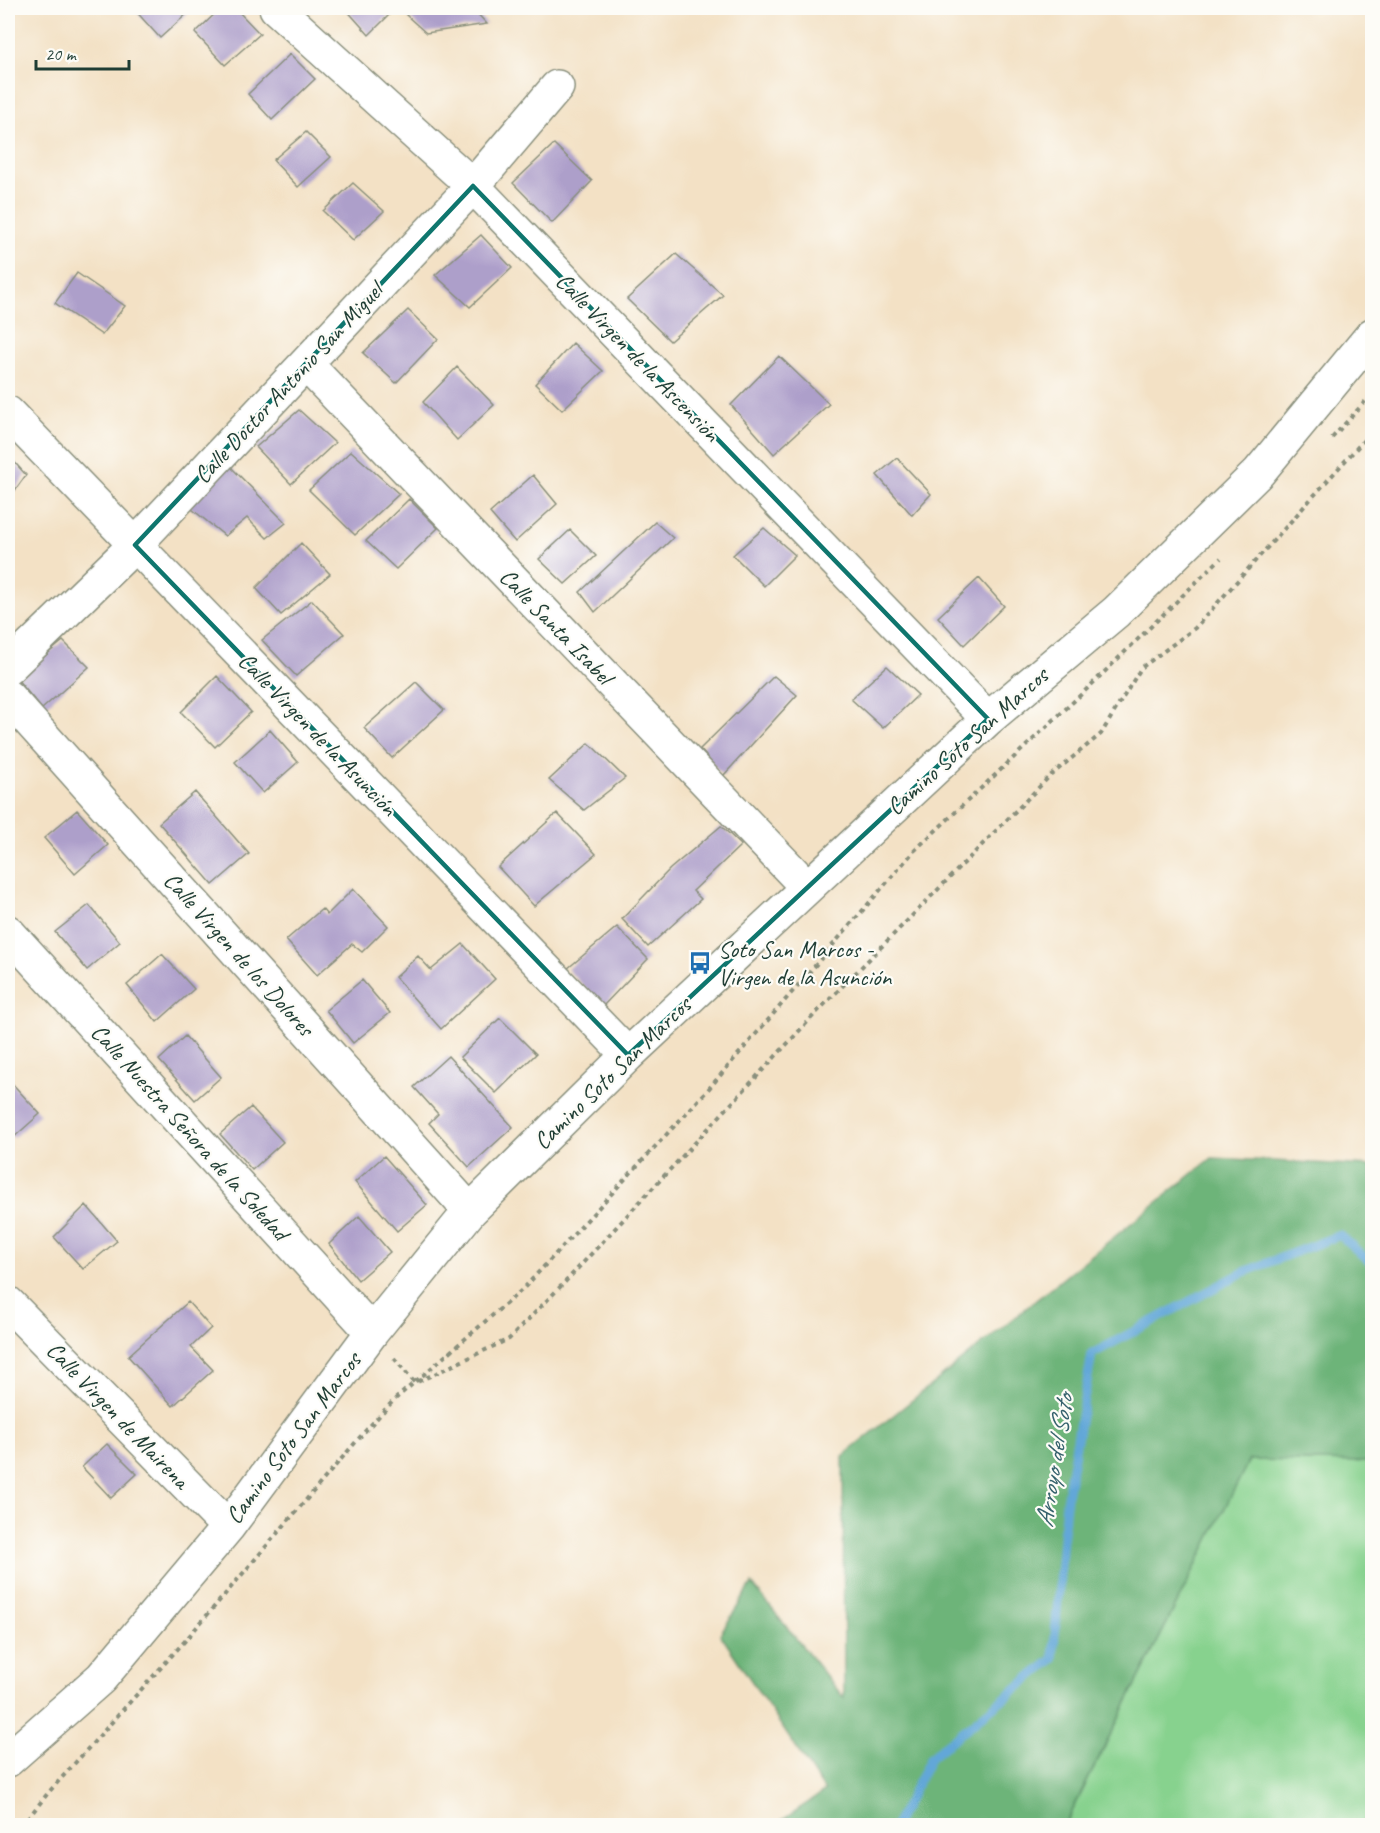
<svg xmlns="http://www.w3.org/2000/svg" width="1380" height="1833" viewBox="0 0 1380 1833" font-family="Caveat,sans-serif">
	<rect width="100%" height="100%" fill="#fdfcf7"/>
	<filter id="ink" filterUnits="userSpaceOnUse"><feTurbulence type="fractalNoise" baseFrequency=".0167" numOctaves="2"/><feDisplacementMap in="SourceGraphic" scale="12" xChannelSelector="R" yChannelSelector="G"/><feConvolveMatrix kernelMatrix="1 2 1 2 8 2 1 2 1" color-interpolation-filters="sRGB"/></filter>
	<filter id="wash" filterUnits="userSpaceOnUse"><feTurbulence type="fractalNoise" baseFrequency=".008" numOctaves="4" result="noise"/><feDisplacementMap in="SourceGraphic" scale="24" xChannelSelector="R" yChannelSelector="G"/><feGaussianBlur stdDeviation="1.35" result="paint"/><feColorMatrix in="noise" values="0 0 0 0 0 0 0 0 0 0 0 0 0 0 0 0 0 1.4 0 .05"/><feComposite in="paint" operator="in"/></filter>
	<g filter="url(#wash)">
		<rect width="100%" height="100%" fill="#f3e1c5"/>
		<path fill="#87d28e" stroke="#538861" stroke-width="1.5" d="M1249,1460L1372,1462V1825L1065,1826Z"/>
		<path fill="#6db479" stroke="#467856" stroke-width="1.5" d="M1212,1158L1372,1166V1462L1249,1460L1065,1825H775L825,1791L720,1634L752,1584L844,1698L843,1456Z"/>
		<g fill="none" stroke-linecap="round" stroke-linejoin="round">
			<path stroke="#62a7d8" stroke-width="9" d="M895,1826L931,1757L1053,1659L1066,1502L1092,1354L1244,1272L1340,1235L1372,1264"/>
		</g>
		<g id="blocks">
			<path fill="#ad9fca" d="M133,8H187L190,11L160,38Z
				M221,8H235L260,34L225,65L195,33Z
				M345,8H396L369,35Z
				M413,8H472L487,24L426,33L406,15Z
				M290,54L315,79L272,120L248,94Z
				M306,132L331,157L298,187L273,160Z
				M554,144L592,181L552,223L513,183Z
				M353,183L384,211L353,240L323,211Z
				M481,235L512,268L470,307L435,275Z
				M676,254L723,295L670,341L627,299Z
				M77,273L125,306L102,335L55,303Z
				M408,310L438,339L396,383L363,353Z
				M573,343L603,371L562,410L535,384Z
				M779,356L829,404L774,454L731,405Z
				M457,367L494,405L457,440L423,402Z
				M299,410L335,443L291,484L256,447Z
				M351,451L399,494L355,535L309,490Z
				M8,455L26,475L8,500Z
				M897,458L931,494L912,515L877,475Z
				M228,464L286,523L267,538L247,518L225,536L187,505Z
				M533,475L557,504L515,542L490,513Z
				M409,499L438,528L396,569L366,541Z
				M655,522L673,538L595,612L580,592Z
				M764,528L795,555L764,586L733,555Z
				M570,530L596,556L565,584L539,559Z
				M301,543L330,574L281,615L256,588Z
				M979,578L1004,606L964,645L938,617Z
				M312,600L344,634L296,676L262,640Z
				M63,641L89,667L42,709L17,679Z
				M887,666L918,695L883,728L851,699Z
				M217,676L251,712L215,747L181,712Z
				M774,676L797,695L723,776L700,749Z
				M416,682L444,710L392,758L364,728Z
				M270,730L298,762L263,793L235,762Z
				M589,743L625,778L584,810L549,780Z
				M195,792L249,854L213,885L159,823Z
				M77,810L108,845L75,874L44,838Z
				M557,813L596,854L534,906L498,867Z
				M721,826L741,845L693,891L701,899L648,947L622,919L670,869Z
				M353,889L388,926L362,952L352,944L317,975L286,940L322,909L327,915Z
				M89,905L120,942L87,970L55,932Z
				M617,927L648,959L603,1006L567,969Z
				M463,944L495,979L441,1029L395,977L418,956L431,970Z
				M162,954L194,989L157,1022L127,985Z
				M362,980L390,1013L353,1043L326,1010Z
				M500,1018L536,1054L496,1093L460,1057Z
				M185,1036L221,1077L195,1100L159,1060Z
				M448,1056L513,1127L469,1167L429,1123L438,1114L414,1087Z
				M8,1079L40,1114L13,1138L8,1132Z
				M251,1107L283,1142L252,1170L220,1134Z
				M384,1156L427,1205L397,1231L355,1182Z
				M86,1205L117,1241L83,1269L54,1237Z
				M359,1216L390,1252L358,1280L329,1244Z
				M188,1302L211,1328L191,1347L213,1370L173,1406L128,1356Z
				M107,1444L137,1474L111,1498L82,1467Z"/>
		</g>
	</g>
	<g filter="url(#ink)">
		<use href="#blocks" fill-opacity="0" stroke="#898f7c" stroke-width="1.5"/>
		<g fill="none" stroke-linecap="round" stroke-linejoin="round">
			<g stroke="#898f7c" stroke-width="36">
				<path id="minor" d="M276,8L473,186L988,719
					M306,364L807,887
					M8,413L628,1055
					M8,668L135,545L473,186L557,87
					M8,697L470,1211
					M8,932L372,1332
					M8,1303L228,1527
					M8,1760L101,1678L228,1527L372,1332L470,1211L628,1055L988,719L1116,612L1259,472L1372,335"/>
			</g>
			<path stroke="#898f7c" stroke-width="4" stroke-dasharray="4.5 4.5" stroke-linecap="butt" d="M1332,438L1372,394
				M394,1358L415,1383L509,1339L566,1281L816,1013L1050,776L1101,734L1141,668L1195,628L1372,431
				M22,1826L48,1793L184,1642L367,1429L394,1400L523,1289L705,1093L914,851L1089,687L1221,558
				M1353,1826L1372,1815"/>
			<use href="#minor" stroke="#fff" stroke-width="33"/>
		</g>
	</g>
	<path fill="none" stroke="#0f766e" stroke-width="4.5" stroke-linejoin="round" d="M473,186L988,719L628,1055L135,545Z"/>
	<defs>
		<g id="bus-bare" transform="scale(1.8)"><path d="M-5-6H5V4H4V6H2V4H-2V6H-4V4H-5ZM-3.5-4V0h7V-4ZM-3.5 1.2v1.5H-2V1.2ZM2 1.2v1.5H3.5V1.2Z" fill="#1f6fb2" stroke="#fdfcf7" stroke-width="2.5" paint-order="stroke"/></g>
	</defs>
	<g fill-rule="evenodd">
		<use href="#bus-bare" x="700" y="963"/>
	</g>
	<g text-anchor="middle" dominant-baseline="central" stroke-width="4.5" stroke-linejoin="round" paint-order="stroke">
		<g font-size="24" fill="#1f3d34" stroke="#fdfcf7">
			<text transform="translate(638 357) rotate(46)">Calle Virgen de la Ascensión</text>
			<text transform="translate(288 383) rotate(-47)">Calle Doctor Antonio San Miguel</text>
			<text transform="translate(556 626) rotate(46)">Calle Santa Isabel</text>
			<text transform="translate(318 734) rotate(46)">Calle Virgen de la Asunción</text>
			<text transform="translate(967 741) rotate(-42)">Camino Soto San Marcos</text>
			<text transform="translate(239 954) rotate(48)">Calle Virgen de los Dolores</text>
			<text transform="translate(612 1073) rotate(-44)">Camino Soto San Marcos</text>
			<text transform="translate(190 1132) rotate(48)">Calle Nuestra Señora de la Soledad</text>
			<text transform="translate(118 1415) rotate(46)">Calle Virgen de Mairena</text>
			<text transform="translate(293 1438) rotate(-53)">Camino Soto San Marcos</text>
		</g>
		<g font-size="24" fill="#1f3d34" stroke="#fdfcf7" text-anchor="start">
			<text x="718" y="949">Soto San Marcos -<tspan x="718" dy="28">Virgen de la Asunción</tspan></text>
		</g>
		<g font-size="26" font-style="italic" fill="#36626d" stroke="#fdfcf7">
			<text transform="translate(1054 1461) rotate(-81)">Arroyo del Soto</text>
		</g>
	</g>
	<rect width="1380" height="1833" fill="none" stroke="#fdfcf7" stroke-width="30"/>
	<path d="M36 60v9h93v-9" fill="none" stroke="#1f3d34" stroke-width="3"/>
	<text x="45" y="60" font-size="18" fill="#1f3d34" stroke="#fdfcf7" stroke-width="4.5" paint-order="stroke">20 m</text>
</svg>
